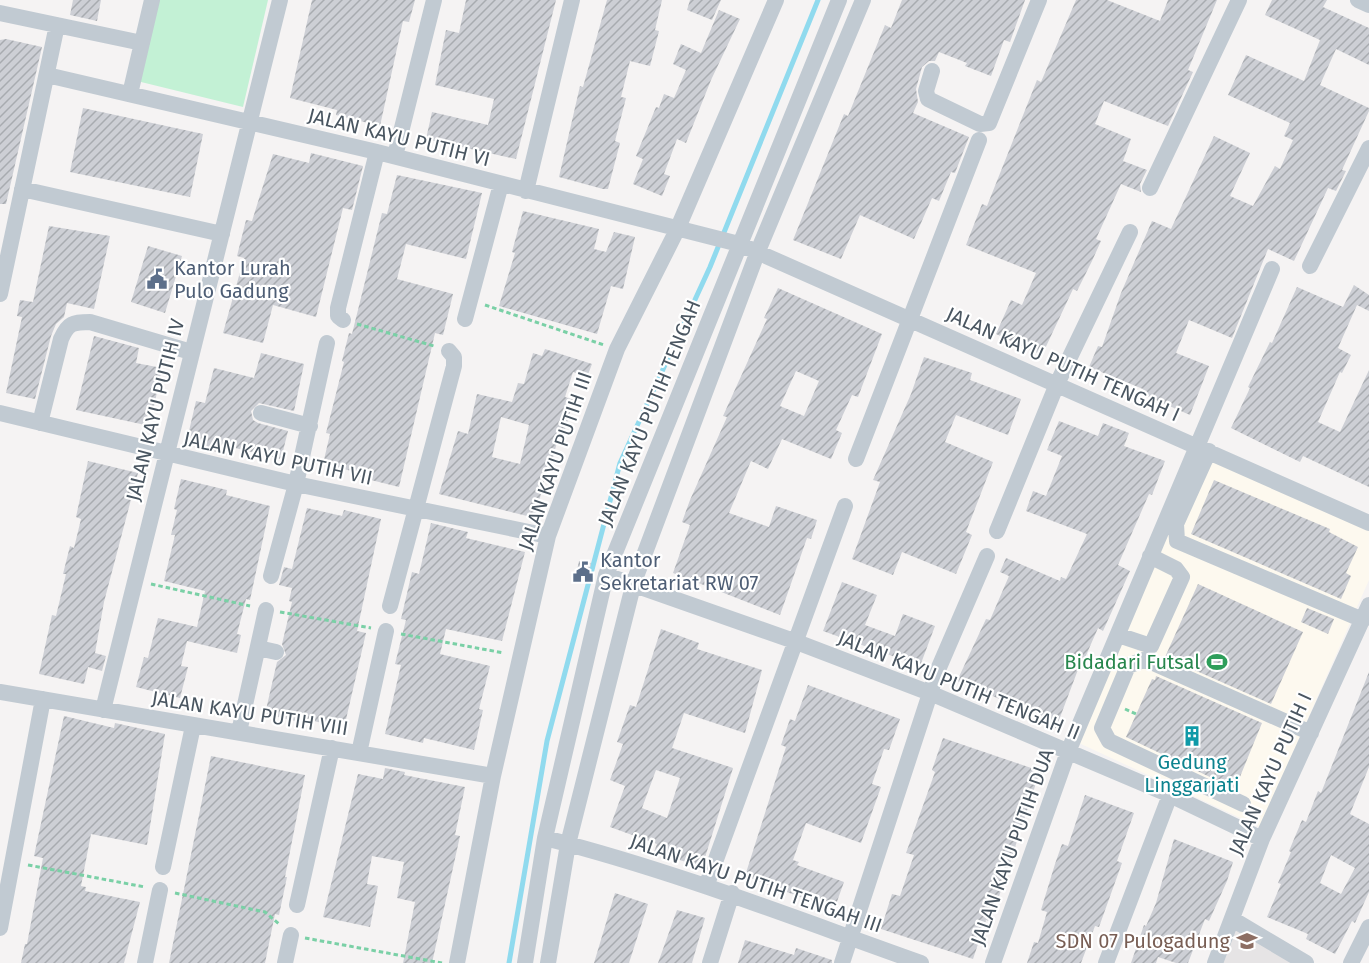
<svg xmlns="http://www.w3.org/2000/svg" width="1369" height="963" viewBox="0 0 1369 963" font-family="'Fira Sans',sans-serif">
	<defs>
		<pattern id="building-hatch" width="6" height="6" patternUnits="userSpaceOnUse" patternTransform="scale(1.5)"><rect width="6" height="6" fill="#cdcfd5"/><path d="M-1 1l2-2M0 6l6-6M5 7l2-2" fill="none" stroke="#a8abb0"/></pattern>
	</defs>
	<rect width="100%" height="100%" fill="#f5f3f3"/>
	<path fill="#fdf9ef" d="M1198,455L1369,530V580L1260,827L1079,743Z"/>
	<path fill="#e6e4e5" d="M1232,919L1308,963H1215Z"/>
	<path fill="#c3f1d5" d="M152,0H268L243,107L137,81Z"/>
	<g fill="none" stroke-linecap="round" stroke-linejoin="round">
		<path stroke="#90daee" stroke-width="5" d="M509,963L547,741L620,463L710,267L818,0"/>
	</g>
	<path fill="url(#building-hatch)" fill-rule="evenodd" d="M73,0H101L97,21L70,15Z
		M312,0H415L409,22L403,21L380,126L336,115L337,110L290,98Z
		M466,0H556L516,159L426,139L432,112L488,125L494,99L435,85L446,30L459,33Z
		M607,0H662L655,30L659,31L650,66L630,61L621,97L626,98L615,141L620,143L608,189H603L559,177L580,86L583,87Z
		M690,0H721L712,20L687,10Z
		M902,0H1025L1010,42L1004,40L991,76L965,66L967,63L939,52L935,61H929L922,67L916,89L918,102L913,113L969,137L955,173L951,172L939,201L932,198L914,239L860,215L841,259L793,240L844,114L848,116L885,25L891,28Z
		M1076,0H1107L1160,21L1168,0H1217L1188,70L1193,72L1168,126L1104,101L1095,124L1131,139L1123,161L1147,170L1140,184L1141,192L1121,184L1096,239L1101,241L1092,261L1077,291L1073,289L1042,355L996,334L1011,300L1022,305L1036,273L966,245L982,204L987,206L1037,80L1041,82Z
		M1272,0H1327L1323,7L1369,28V65L1336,49L1320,85L1369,108V111L1342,170L1346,171L1336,191L1328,188L1294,261L1268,249L1232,338L1189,320L1176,353L1209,366L1190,415L1142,394L1143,389L1089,367L1098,346L1102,347L1121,293L1152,221L1171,229L1214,136L1250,153L1230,196L1253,206L1275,166L1280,169L1293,140L1284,136L1290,123L1228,95L1246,55L1304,81L1320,40L1265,15Z
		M719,10L740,19L711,80L686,143L677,139L664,174L670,176L662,196L633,184L643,159L636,156L656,107L659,108L664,94L674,98L686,70L673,64L681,44L701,53Z
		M6,39L42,47L6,204H0V40Z
		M83,108L203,134L190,197L70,172Z
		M311,153L363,166L352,210L343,208L316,317L273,305L263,343L223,333L244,258L237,256L246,220L252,221L273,154L309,163Z
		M397,175L482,193L466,259L406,244L397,279L453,294L443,335L435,333L399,487L359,477L360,473L323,464L330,434L326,433L344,362L342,361L349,333L352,334L382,213L387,214Z
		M523,211L599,229L594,249L606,252L614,232L635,237L623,289L611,286L597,334L499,306L515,253L512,252Z
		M49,226L110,236L94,309L67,303L64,317L56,324L51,336L35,399L6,393L22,317L17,316L20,300L33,302Z
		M148,246L182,256L165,313L131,302Z
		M1354,285L1369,295V311L1357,305L1338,348L1351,355L1342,373L1340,372L1318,422L1340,432L1369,370V487L1303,456L1300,462L1231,428L1250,388L1248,387L1270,342L1272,343L1297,287L1343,307Z
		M778,288L882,334L858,397L852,395L836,430L842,433L831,459L782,439L768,469L751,461L729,513L769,527L776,506L817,520L811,539L807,538L780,615L673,573L690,525L682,522L690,500L727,417L723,416L767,319L764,318ZM796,371L819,381L804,416L780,406Z
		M94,336L139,348L136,363L162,368L150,426L76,410Z
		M545,349L592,364L587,377L573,372L565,397L574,400L563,436L559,434L551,466L548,465L535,518L439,494L458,431L468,434L477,394L512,402L518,383L524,384L533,353L542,356ZM501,417L529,425L520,464L492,457Z
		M261,353L304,364L294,411L259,403L251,411L253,420L258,423L288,431L281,459L235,448L233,456L186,444L196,401L205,403L214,368L254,378Z
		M924,357L972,373L970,380L1021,399L1008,435L956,415L945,442L993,462L966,532L972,535L956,574L902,552L893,575L852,559L880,482L873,480L911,394Z
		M1059,421L1098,436L1103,423L1129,433L1124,446L1165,461L1152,495L1149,494L1118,565L1130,571L1103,631L1098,628L1084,660L1082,659L1056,728L1014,710L1016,706L957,681L986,619L990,620L1009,576L1000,572L1006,558L1060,581L1061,577L1066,579L1087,534L1026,511L1033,491L1046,496L1062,456L1047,450Z
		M88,461L138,473L104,602L95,653L106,656L102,671L88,667L84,684L39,674L52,615L56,616L66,574H63L70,546L74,548L81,519L76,517Z
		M181,479L227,490L226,495L270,506L250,600L246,599L237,634L241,635L237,653L187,641L181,666L188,667L180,698L136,687L144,657L148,658L158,618L197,627L205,591L164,581L175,535H171L177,510L174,509Z
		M1214,480L1330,529L1329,532L1358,547L1346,573L1351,576L1341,599L1191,534Z
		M307,508L342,516L344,510L381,519L357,631L366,633L344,728L305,719L304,723L265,714L277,662L286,655L282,644L292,602L289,601L292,588L279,585L284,567L292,569Z
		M431,523L468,532L466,538L525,552L502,641L446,629L440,654L490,666L479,709L483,710L474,750L424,738L423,743L385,734L401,665L395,664L406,620L401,619L412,572L419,574Z
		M579,561L591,563L587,583L575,580Z
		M842,582L877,595L865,625L895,636L903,614L935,626L920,666L823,631Z
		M1198,584L1303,632L1271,704L1165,657Z
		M1307,608L1334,619L1328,634L1301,622Z
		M661,629L699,643L697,649L762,670L745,733L684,713L672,748L733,768L702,867L654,852L657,844L610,827L625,786L610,780L623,744L617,742L630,705L636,707ZM656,770L680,778L667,818L642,808Z
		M1369,672V767L1350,814L1369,824V892L1355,923L1352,921L1335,954L1306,939L1308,934L1267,917L1281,884L1278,883L1291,852L1289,851L1302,820L1306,822L1318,791L1321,793ZM1331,855L1355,868L1341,894L1320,883Z
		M1156,676L1262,723L1235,789L1126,737L1152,679L1155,680Z
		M808,685L900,719L889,750L884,749L872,784L881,787L861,843L806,823L793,860L799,862L797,865L844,882L834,910L745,876L786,747L781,745L790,719L795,721Z
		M64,716L114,728L115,723L165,734L147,845L91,834L81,886L86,887L85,891L140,902L124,963H21L25,944H27L43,858L34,856Z
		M943,738L1040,771L991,921L986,920L973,959L881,929L892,894L900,896L914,855L906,853L935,772L932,770Z
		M211,756L305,775L285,877H287L279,915L275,914L265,963H169Z
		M385,768L405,772L404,775L465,787L455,835L460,836L432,963H403L415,902L397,898L404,862L372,856L367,884L378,886L370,927L323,917L358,774L383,779Z
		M1085,795L1134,813L1117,861L1122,863L1099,927L1095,926L1081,963H1027L1034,942L1038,943L1047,912L1041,910L1055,864L1062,844L1068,846Z
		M1174,839L1233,862L1227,881L1209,921L1205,919L1188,963H1176L1158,957L1156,963H1131L1144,925L1146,926L1156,903Z
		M615,893L648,904L629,963H594Z
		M677,910L705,918L692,963H658Z
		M745,940L794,955L796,948L832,960V963H738Z"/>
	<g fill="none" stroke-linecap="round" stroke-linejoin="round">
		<path stroke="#7ad0a6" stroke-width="3" stroke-dasharray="4.5 3" stroke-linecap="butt" d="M485,305L604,345
			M357,324L434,346
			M151,584L250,606
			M280,612L371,628
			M401,634L504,653
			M1125,709L1136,714
			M28,865L145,887
			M175,893L265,912L279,924
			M305,938L442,963"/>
		<path stroke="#c1cad2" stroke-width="16" d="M1358,0L1369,5
			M0,13L142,43
			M932,71L926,91L928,99L980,124L989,123L1039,0
			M47,75L377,152L739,244L1369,523
			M130,94L152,0
			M395,156L434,0
			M1150,188L1239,0
			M22,189L222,234
			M526,191L572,0
			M1310,266L1369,148
			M0,294L57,25
			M465,319L501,184
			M343,320L338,316V308L377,152
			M0,413L296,484L548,536
			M261,413L310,426
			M40,423L61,339C68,323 73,322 90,322L191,352
			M1209,451L1176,524L1177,541L1363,620
			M856,459L979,140
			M997,531L1057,384L1130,232
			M606,575L794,641L930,693L1170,795L1262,839
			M271,576L296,484L327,343
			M390,606L454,366V357L449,351
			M1118,635L1151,646L1182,577L1176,569L1150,556
			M258,648L276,652
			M0,692L493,776
			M103,710L280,0
			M239,732L266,610
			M359,753L386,631
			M1243,804L1109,741L1102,728L1128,666L1143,660L1151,662L1311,733
			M545,838C675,871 794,918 921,963
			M163,867L193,726
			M707,884L845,506
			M297,905L332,748
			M1232,919L1306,963
			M0,928L43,699
			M145,963L160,890
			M285,963L291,935
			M457,963L493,776L548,536L617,349L677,230L776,0
			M525,963L545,838L606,575L839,0
			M548,963L568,844L634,582L758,251L863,0
			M710,963L732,893
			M842,963L937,672L987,556
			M993,963L1068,752L1272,269
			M1106,963L1170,795
			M1215,963L1262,839L1369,605
			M1351,963L1369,927"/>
	</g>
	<defs>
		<g id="civic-bare" transform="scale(1.62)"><path d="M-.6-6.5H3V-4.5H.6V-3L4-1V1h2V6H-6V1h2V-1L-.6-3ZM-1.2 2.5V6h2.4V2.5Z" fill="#5c6f8a" stroke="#fff" stroke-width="2.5" paint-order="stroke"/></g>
		<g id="stadium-bare" transform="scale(1.62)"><path d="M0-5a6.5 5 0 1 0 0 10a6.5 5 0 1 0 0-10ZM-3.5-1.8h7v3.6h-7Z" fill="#2e9e5b" stroke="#fff" stroke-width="2.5" paint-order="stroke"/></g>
		<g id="building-bare" transform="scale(1.62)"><path d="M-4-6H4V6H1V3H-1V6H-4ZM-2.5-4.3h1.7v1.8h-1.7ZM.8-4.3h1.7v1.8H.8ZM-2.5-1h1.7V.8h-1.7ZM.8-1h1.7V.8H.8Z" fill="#0f9aa8" stroke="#fff" stroke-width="2.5" paint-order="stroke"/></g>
		<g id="school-bare" transform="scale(1.62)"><path d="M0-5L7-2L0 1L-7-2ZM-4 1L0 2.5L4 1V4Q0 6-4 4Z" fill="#8d6e63" stroke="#fff" stroke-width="2.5" paint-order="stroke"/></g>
	</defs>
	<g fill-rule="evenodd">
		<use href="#civic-bare" x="157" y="279"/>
		<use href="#civic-bare" x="583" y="572"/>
		<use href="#stadium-bare" x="1217" y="662"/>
		<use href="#building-bare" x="1192" y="736"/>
		<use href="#school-bare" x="1247" y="941"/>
	</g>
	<g text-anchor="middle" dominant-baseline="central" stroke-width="4.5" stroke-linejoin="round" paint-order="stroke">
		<g font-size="20" fill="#4a5661" stroke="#fff">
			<text transform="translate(399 137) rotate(14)">JALAN KAYU PUTIH VI</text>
			<text transform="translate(1063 364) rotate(24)">JALAN KAYU PUTIH TENGAH I</text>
			<text transform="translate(155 410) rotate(-76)">JALAN KAYU PUTIH IV</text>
			<text transform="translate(649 413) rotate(-68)">JALAN KAYU PUTIH TENGAH</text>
			<text transform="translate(278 458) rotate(12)">JALAN KAYU PUTIH VII</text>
			<text transform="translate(555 461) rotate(-71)">JALAN KAYU PUTIH III</text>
			<text transform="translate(959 685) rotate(22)">JALAN KAYU PUTIH TENGAH II</text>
			<text transform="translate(250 713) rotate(9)">JALAN KAYU PUTIH VIII</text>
			<text transform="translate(1270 774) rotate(-66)">JALAN KAYU PUTIH I</text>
			<text transform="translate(1012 847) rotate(-70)">JALAN KAYU PUTIH DUA</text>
			<text transform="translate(756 883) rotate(19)">JALAN KAYU PUTIH TENGAH III</text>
		</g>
		<g font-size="20" fill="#4e5e75" stroke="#fff" text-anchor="start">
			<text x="174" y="268">Kantor Lurah<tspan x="174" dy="23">Pulo Gadung</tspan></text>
			<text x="600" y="560">Kantor<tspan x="600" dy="23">Sekretariat RW 07</tspan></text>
		</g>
		<g font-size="20" fill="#27864d" stroke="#fff" text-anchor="end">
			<text x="1200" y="662">Bidadari Futsal</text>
		</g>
		<g font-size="20" fill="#0d838f" stroke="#fff">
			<text x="1192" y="762">Gedung<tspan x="1192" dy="23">Linggarjati</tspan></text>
		</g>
		<g font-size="20" fill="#785e54" stroke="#fff" text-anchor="end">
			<text x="1230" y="941">SDN 07 Pulogadung</text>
		</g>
	</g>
</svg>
